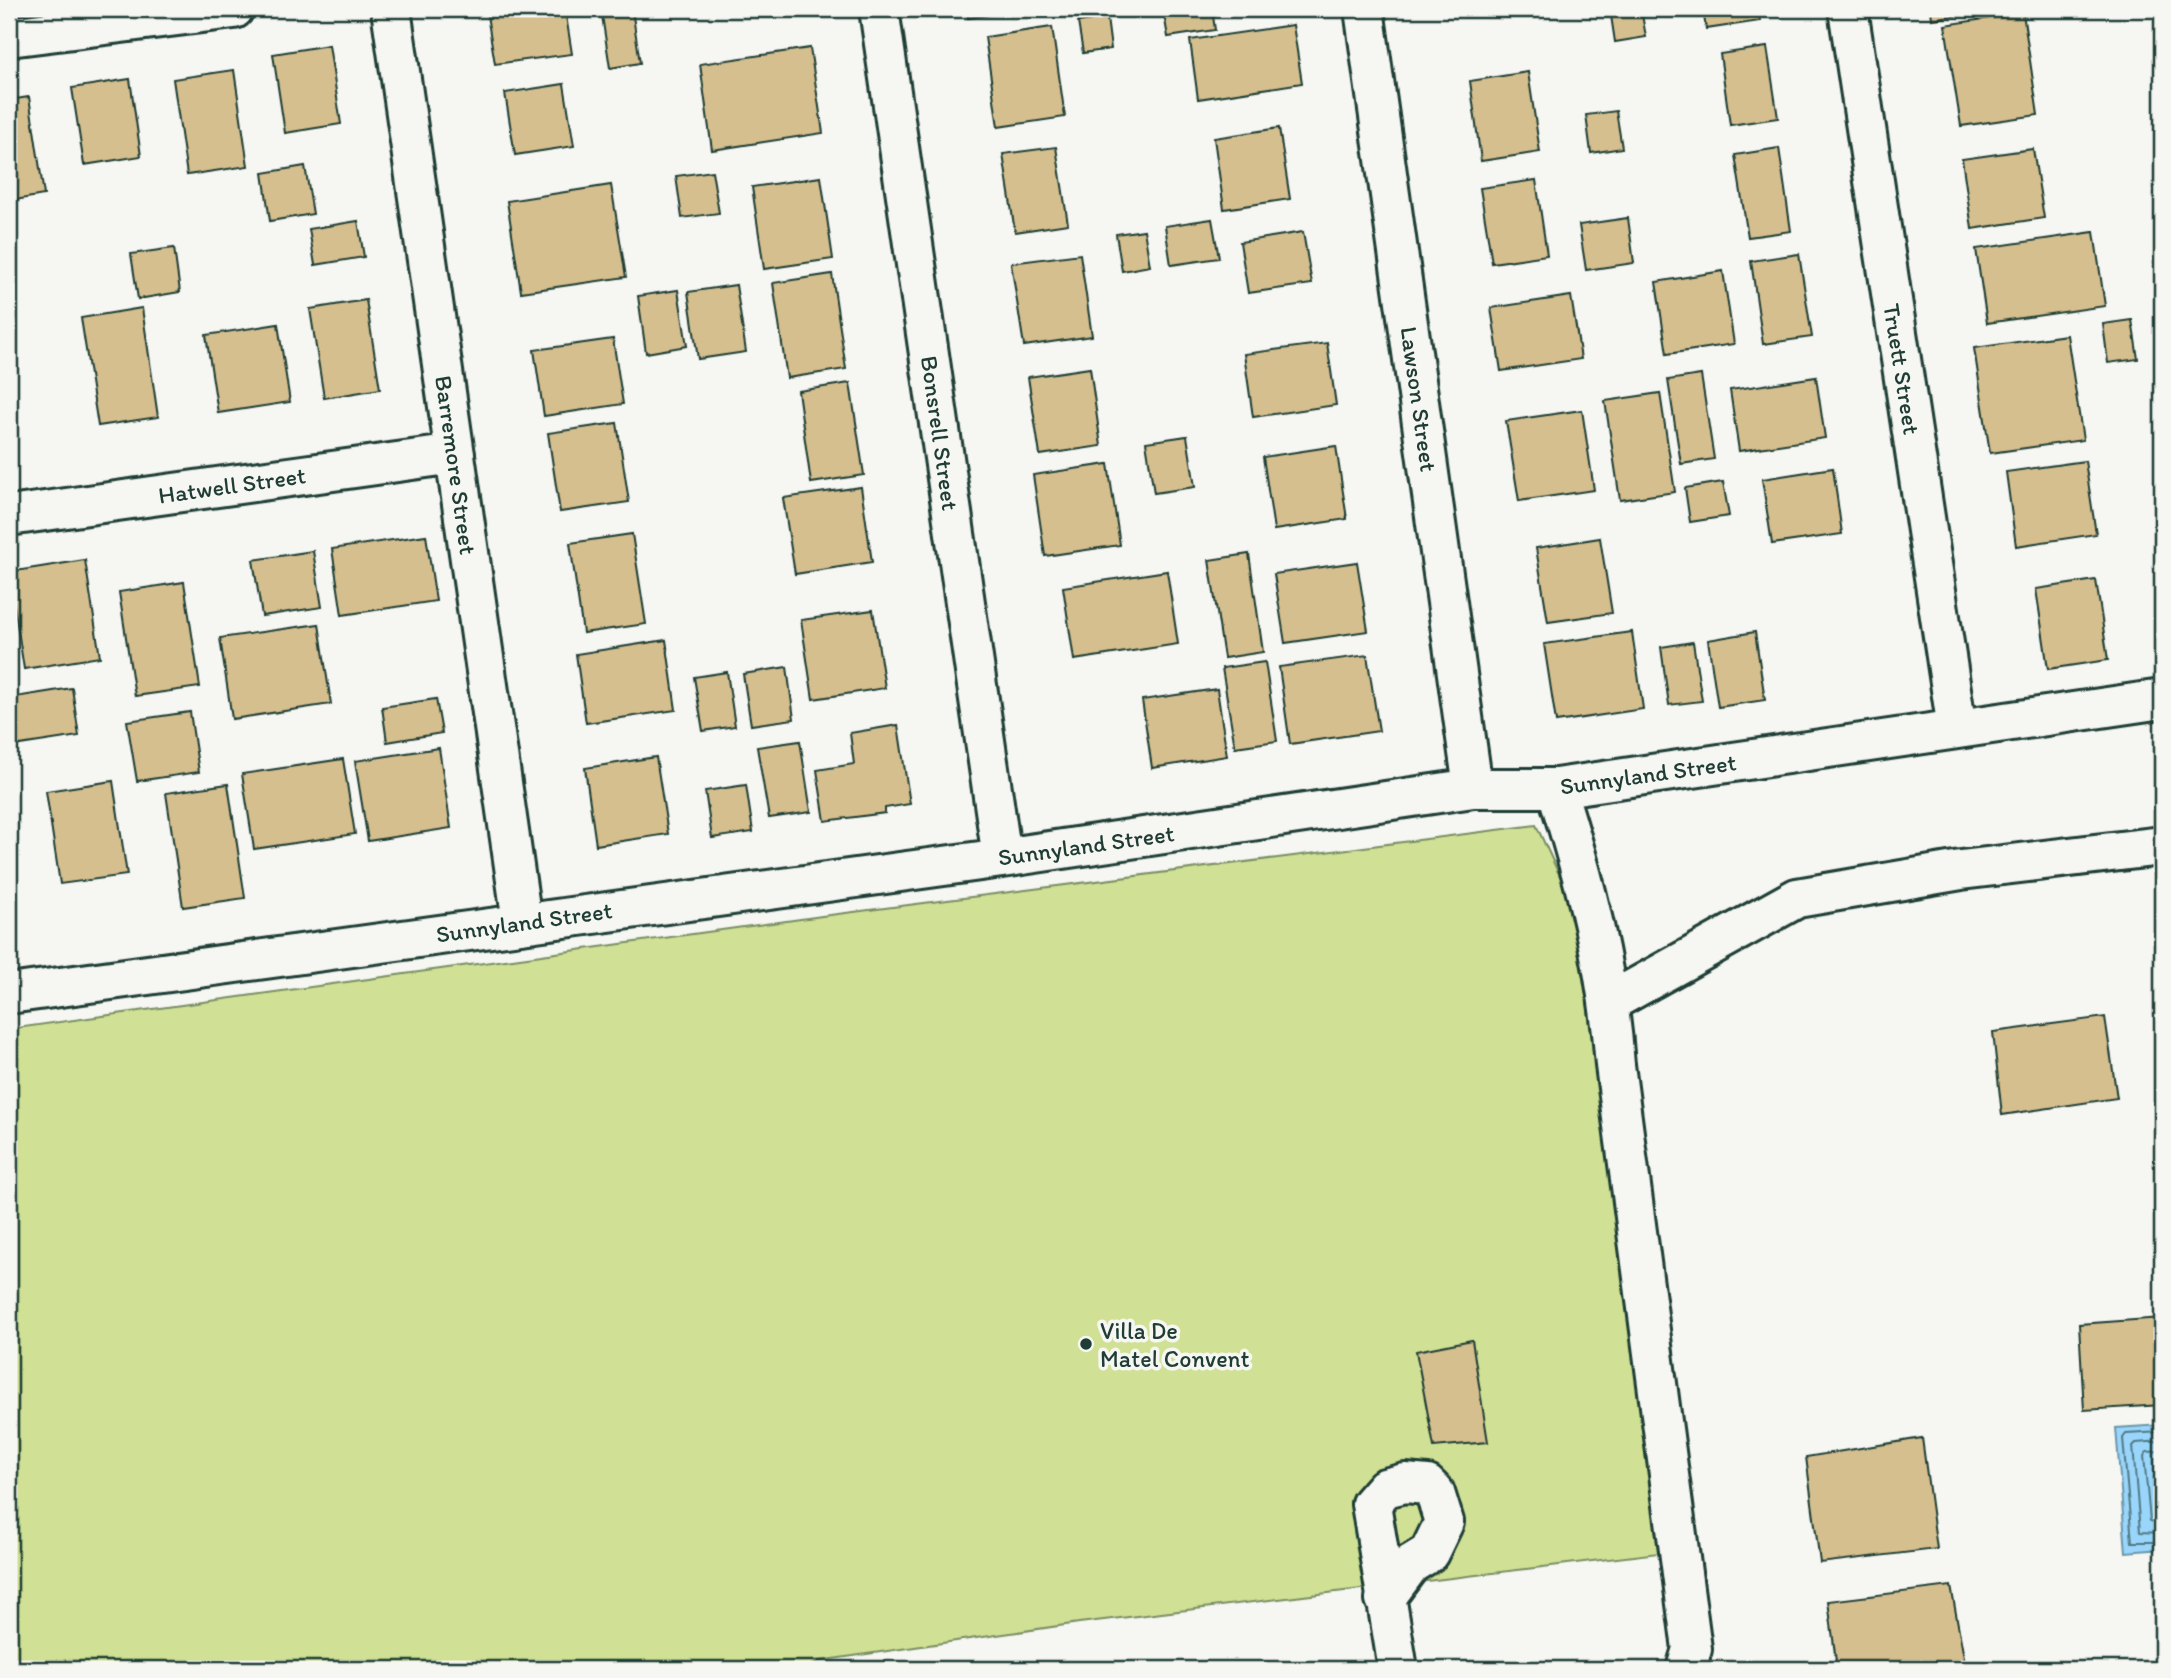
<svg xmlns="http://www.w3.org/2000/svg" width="2171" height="1678" viewBox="0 0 2171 1678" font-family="Itim,sans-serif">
	<rect width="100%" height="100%" fill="#f6f6f2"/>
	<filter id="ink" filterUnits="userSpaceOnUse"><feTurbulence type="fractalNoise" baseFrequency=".0143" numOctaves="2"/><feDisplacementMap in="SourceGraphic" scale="14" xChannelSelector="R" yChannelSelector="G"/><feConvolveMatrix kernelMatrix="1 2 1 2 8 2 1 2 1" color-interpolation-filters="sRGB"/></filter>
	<g filter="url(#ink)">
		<path fill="#d0e094" stroke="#788e64" stroke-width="2" d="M1536,825L1573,904L1667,1552L1079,1623L819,1661L805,1669H9V1029L822,916Z"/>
		<path fill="#9ad5fb" stroke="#6998ab" stroke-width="2" d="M2162,1425V1549L2126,1552L2116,1428Z"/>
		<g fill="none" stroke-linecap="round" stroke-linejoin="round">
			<path stroke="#507a84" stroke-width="2" d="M2162,1432L2126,1434L2123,1438L2132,1542H2162
				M2162,1441L2136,1443L2133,1446L2140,1532L2162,1533
				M2162,1451L2147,1452L2144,1456L2150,1521L2162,1523"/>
		</g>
		<path fill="#d6bf8e" stroke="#1f3d34" stroke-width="2" d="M486,9H565L572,54L495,64Z
			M601,9H632L640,63L610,68Z
			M967,9H1030L968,18Z
			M1163,9H1212L1215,30L1168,37Z
			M1610,9H1641L1646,37L1615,42Z
			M1703,9H1758L1760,21L1706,29Z
			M1931,9H1992L1993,10L1932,19Z
			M2023,13L2038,115L1961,126L1945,25Z
			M1107,18L1111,49L1083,53L1078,22Z
			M1293,25L1302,83L1198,99L1190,40Z
			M1052,27L1065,117L998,127L985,37Z
			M329,45L341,124L285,133L273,54Z
			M1767,47L1778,118L1730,125L1720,54Z
			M810,48L823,133L712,150L700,64Z
			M234,70L248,166L187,175L173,79Z
			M1528,72L1540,152L1481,161L1470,81Z
			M130,79L141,156L84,165L72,88Z
			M564,84L574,146L515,155L505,93Z
			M29,97L44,195L9,201V100Z
			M1616,111L1622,148L1591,153L1586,115Z
			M1279,128L1290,199L1224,209L1214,138Z
			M1056,147L1068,224L1015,232L1003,154Z
			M1779,148L1791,231L1748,237L1735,155Z
			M2033,149L2044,218L1972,229L1962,159Z
			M305,166L313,214L270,221L263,173Z
			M712,171L719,213L682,218L676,176Z
			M821,177L833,259L764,269L752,187Z
			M1536,180L1547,255L1492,263L1480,188Z
			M611,185L626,277L521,292L507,201Z
			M1628,218L1634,263L1586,270L1579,225Z
			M1212,219L1219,258L1171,265L1165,226Z
			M358,221L364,257L315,265L309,229Z
			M1144,230L1150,266L1122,271L1116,234Z
			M1303,232L1312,284L1248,293L1240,242Z
			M2094,232L2105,306L1987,323L1976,249Z
			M174,248L180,292L138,299L131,254Z
			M1080,254L1092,336L1024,346L1011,263Z
			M1799,254L1812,337L1763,344L1751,261Z
			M1723,271L1734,344L1667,354L1656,282Z
			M832,274L846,369L787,378L773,283Z
			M736,285L746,352L698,359L688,292Z
			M678,290L687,346L646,353L638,296Z
			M1571,296L1581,359L1501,371L1491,308Z
			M366,300L380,389L324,398L310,309Z
			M142,308L158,417L98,426L81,318Z
			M2132,320L2138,359L2108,363L2103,324Z
			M278,324L290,402L218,413L206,335Z
			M2067,335L2083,440L1990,453L1974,348Z
			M613,339L623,404L544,416L534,350Z
			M1327,343L1336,405L1253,417L1244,354Z
			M1090,368L1101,446L1040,455L1028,377Z
			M1701,375L1714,459L1681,464L1668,380Z
			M1816,377L1825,438L1739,451L1730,390Z
			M850,383L864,475L811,483L798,391Z
			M1660,393L1675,492L1620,500L1605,401Z
			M1582,410L1594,490L1519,501L1506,421Z
			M617,423L629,502L560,512L548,433Z
			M1187,436L1195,487L1154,493L1146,442Z
			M1336,446L1347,519L1274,530L1263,457Z
			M2085,461L2096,534L2016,546L2006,472Z
			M1108,464L1120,545L1045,556L1033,475Z
			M1833,468L1842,534L1772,544L1762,479Z
			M1723,482L1729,516L1690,522L1685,488Z
			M861,487L872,562L795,574L783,498Z
			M632,534L646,624L583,633L570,543Z
			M426,535L436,601L342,615L332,549Z
			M1600,538L1612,613L1548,622L1536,548Z
			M313,551L322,607L262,616L253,560Z
			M1249,554L1263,652L1224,658L1209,560Z
			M85,560L100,657L24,669L9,572Z
			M1357,562L1368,631L1285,643L1274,574Z
			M1167,571L1178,644L1074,660L1063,587Z
			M2096,580L2108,660L2048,669L2036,589Z
			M184,582L200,687L135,696L119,592Z
			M873,610L885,688L813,699L801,620Z
			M319,624L331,704L232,719L220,638Z
			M1632,632L1643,709L1556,722L1544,644Z
			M1755,632L1765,700L1718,707L1708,640Z
			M666,640L676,710L586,723L576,654Z
			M1693,642L1702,701L1669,705L1661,647Z
			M1367,655L1379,731L1290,744L1279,667Z
			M1265,662L1277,741L1235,747L1222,668Z
			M787,667L794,719L751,725L743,674Z
			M727,672L735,726L703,731L694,677Z
			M72,688L79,736L13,746L9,698Z
			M1217,689L1227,756L1152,768L1142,700Z
			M436,699L442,733L387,742L382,707Z
			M190,712L199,772L137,781L127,721Z
			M898,725L910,804L885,808V813L825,821L817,770L854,764L850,733Z
			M800,741L811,812L769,818L757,747Z
			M439,748L451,828L368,841L355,761Z
			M656,757L668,834L596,845L585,768Z
			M343,759L355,834L254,849L242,774Z
			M113,781L127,875L60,884L46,791Z
			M228,784L245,898L183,907L166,793Z
			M746,785L753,832L712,838L705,791Z
			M2105,1017L2117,1098L2002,1115L1993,1032Z
			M2162,1318V1405L2084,1410L2079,1324Z
			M1472,1340L1488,1442L1434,1447L1416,1351Z
			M1922,1438L1937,1549L1820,1563L1806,1457Z
			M1951,1586L1966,1669H1837L1828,1601Z"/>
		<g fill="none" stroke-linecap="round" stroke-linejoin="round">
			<g stroke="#1f3d34" stroke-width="44">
				<path id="minor" d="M391,9L522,922
					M879,9L1002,858
					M1364,9L1473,788
					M1848,9L1957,729
					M9,37L234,9
					M9,516L455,454
					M1556,788C1585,879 1608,969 1615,1065L1692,1649L1686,1669
					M9,994L1002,858L1473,788H1556L2162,699
					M1610,1002L1797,898L1961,870L2162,846
					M1385,1599L1411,1564L1429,1553L1444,1522L1435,1493L1427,1485L1405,1483L1385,1488L1371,1504L1398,1669"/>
			</g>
			<use href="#minor" stroke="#f6f6f2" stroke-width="38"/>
		</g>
	</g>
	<circle fill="#1f3d34" stroke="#f6f6f2" stroke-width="2.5" cx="1086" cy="1344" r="7"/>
	<g text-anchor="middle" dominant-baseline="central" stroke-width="7" stroke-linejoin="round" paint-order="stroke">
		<g font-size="24" fill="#1f3d34" stroke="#f6f6f2">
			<text transform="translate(1902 369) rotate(81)">Truett Street</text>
			<text transform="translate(1419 399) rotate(82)">Lawson Street</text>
			<text transform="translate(940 433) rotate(82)">Bonsrell Street</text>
			<text transform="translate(456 465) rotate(82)">Barremore Street</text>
			<text transform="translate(232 485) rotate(-8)">Hatwell Street</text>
			<text transform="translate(1648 774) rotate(-8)">Sunnyland Street</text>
			<text transform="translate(1086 845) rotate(-8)">Sunnyland Street</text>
			<text transform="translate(524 922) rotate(-8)">Sunnyland Street</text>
		</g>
		<g font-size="24" fill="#1f3d34" stroke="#f6f6f2" text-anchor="start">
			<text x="1100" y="1330">Villa De<tspan x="1100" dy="28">Matel Convent</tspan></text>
		</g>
	</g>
	<rect width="2171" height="1678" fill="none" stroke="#f6f6f2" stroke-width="35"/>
	<rect x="18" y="18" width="2136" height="1643" fill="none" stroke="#1f3d34" stroke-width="2.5" filter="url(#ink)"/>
</svg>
